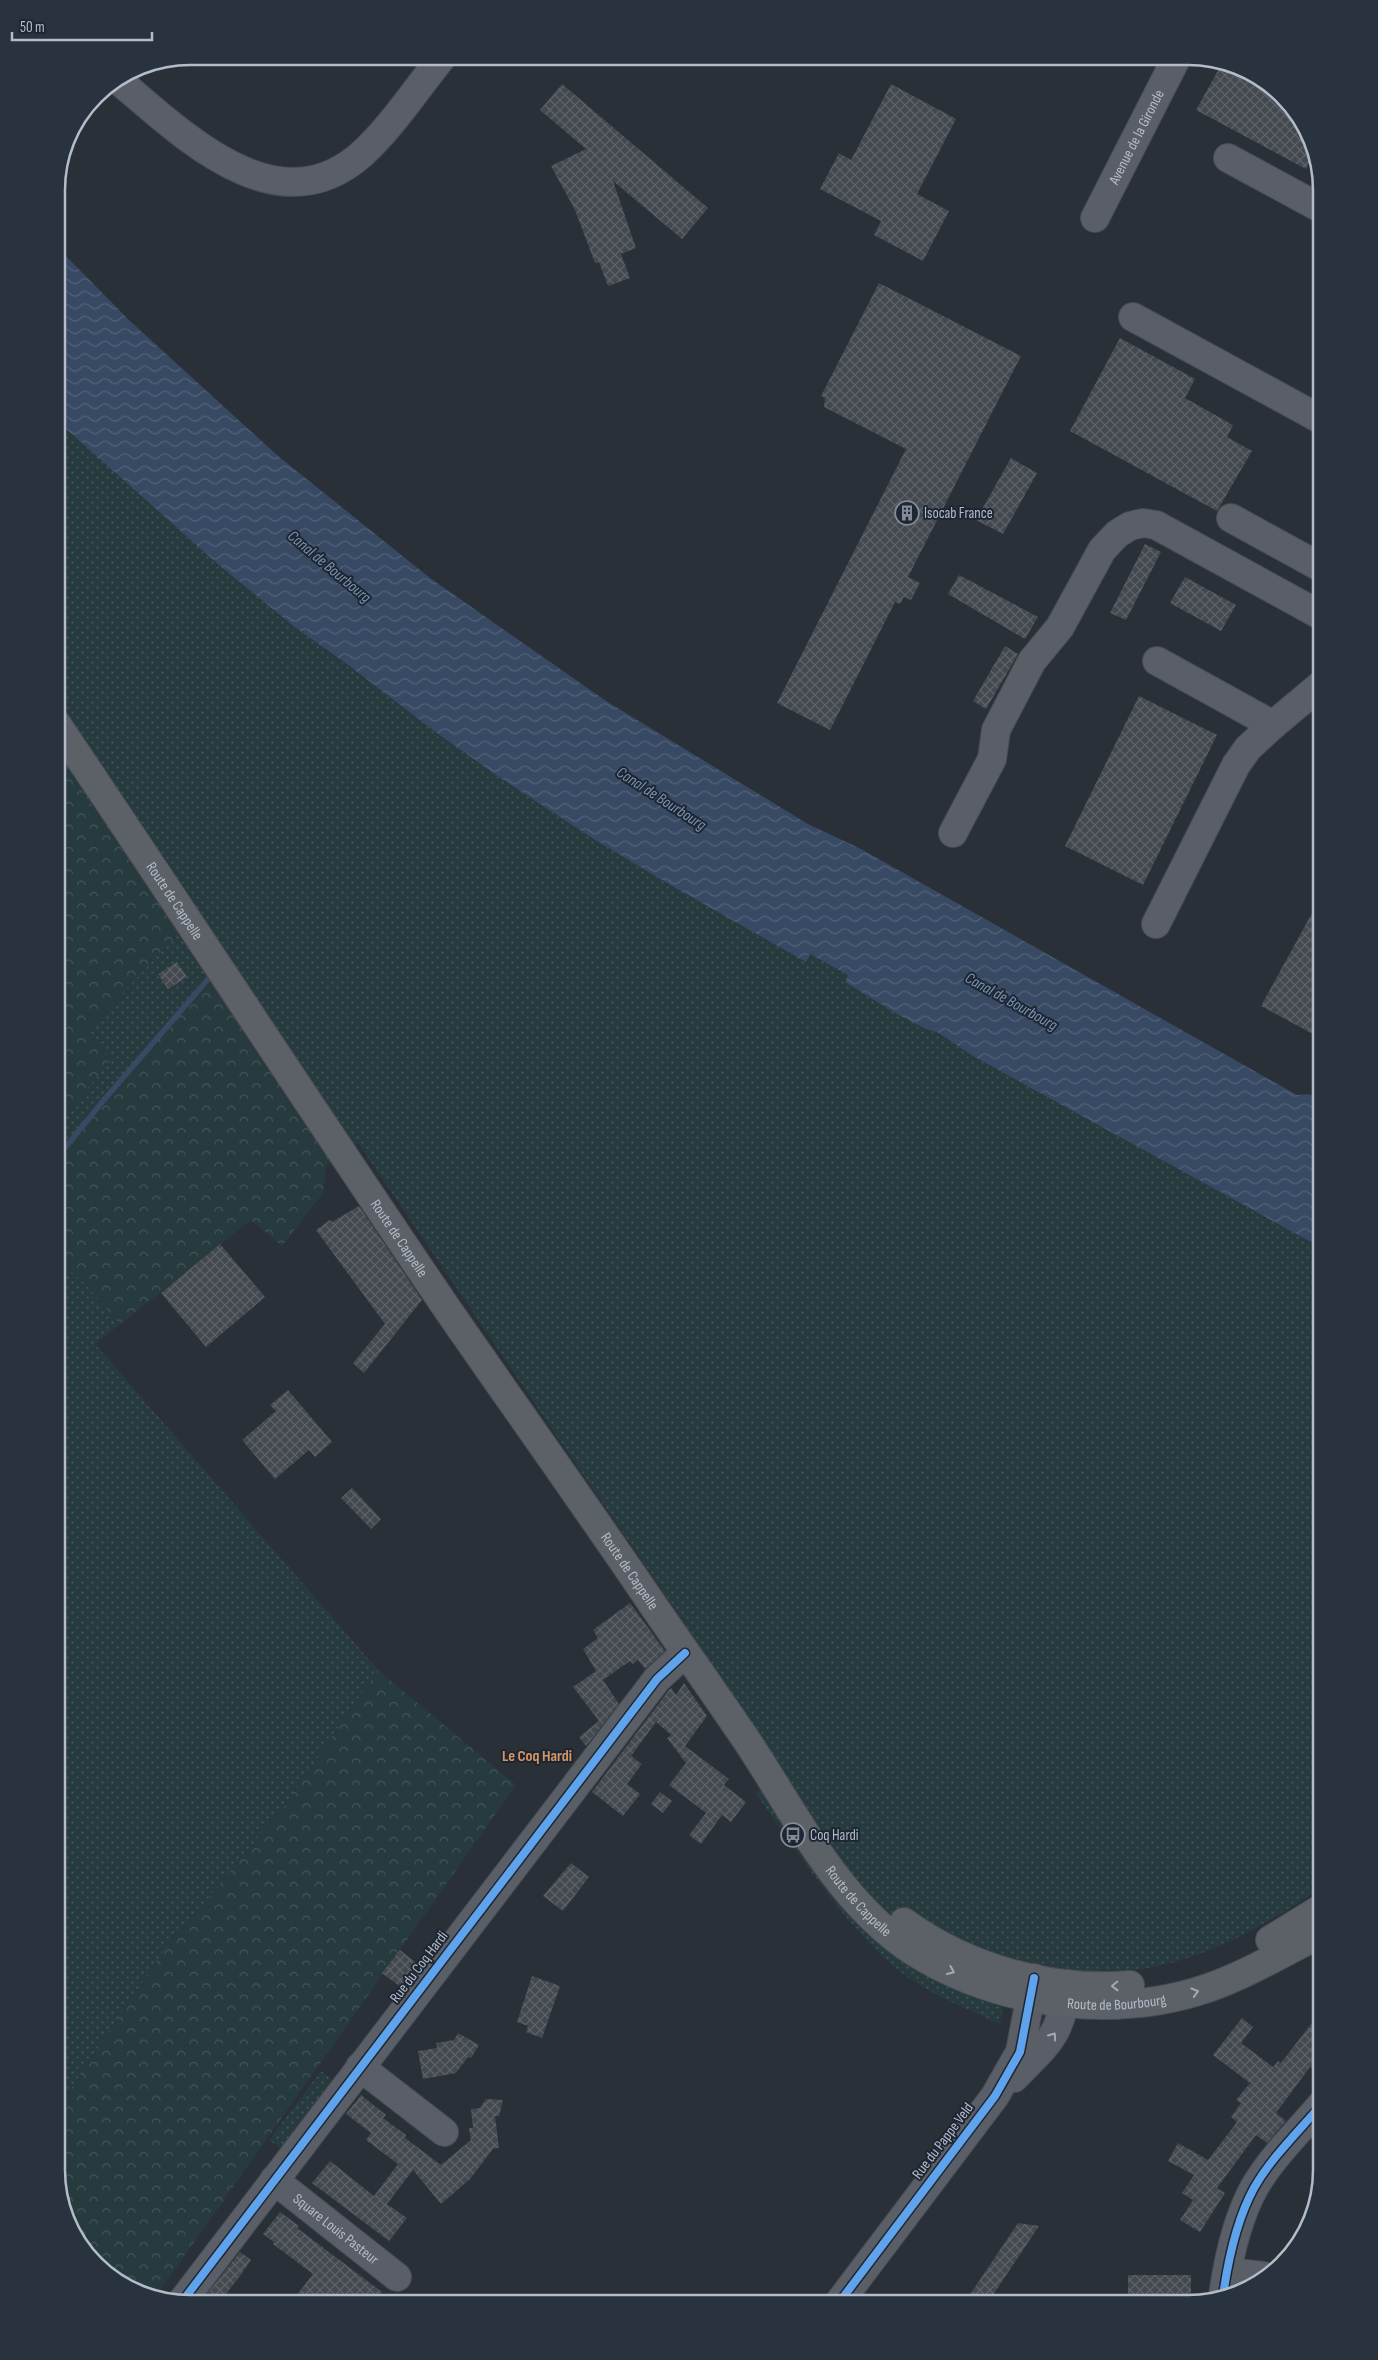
<svg xmlns="http://www.w3.org/2000/svg" width="1378" height="2360" viewBox="0 0 1378 2360" font-family="'Sofia Sans Condensed',sans-serif">
	<defs>
		<pattern id="grass-dots" width="8" height="8" patternUnits="userSpaceOnUse" patternTransform="scale(1.25)"><rect width="8" height="8" fill="#273a3e"/><path d="M2 2h.1M6 6h.1" fill="none" stroke="#445559" stroke-width="1.8" stroke-linecap="round"/></pattern>
		<pattern id="forest-crowns" width="20" height="18" patternUnits="userSpaceOnUse" patternTransform="scale(1.25)"><rect width="20" height="18" fill="#273a3e"/><path d="M2 6a3 3 0 1 1 6 0M12 15a3 3 0 1 1 6 0" fill="none" stroke="#445559"/></pattern>
		<pattern id="water-waves" width="16" height="10" patternUnits="userSpaceOnUse" patternTransform="scale(1.25)"><rect width="16" height="10" fill="#384963"/><path d="M0 5q4-4 8 0t8 0" fill="none" stroke="#526178"/></pattern>
		<pattern id="building-cross-hatch" width="8" height="8" patternUnits="userSpaceOnUse" patternTransform="scale(1.25)"><rect width="8" height="8" fill="#444950"/><path d="M0 0l8 8M0 8l8-8" fill="none" stroke="#5d6168"/></pattern>
	</defs>
	<rect width="100%" height="100%" fill="#2a3038"/>
	<path fill="url(#grass-dots)" d="M56,420L220,566L296,628L496,775L592,838L672,886L806,962L810,953L848,975L845,981L931,1031L937,1032L973,1056L1322,1248V1887C1258,1931 1182,1973 1102,1972C1072,1972 1041,1964 1012,1958L1000,2024C973,2011 943,2000 918,1984C856,1946 799,1853 756,1794L779,1763L358,1143L326,1167L323,1193L282,1246L251,1220L95,1344L378,1670L286,1804L160,1956L56,2111Z
		M321,2071L337,2083L285,2152L269,2140Z"/>
	<path fill="url(#forest-crowns)" d="M56,753L179,933L86,1032L113,1058L56,1126Z
		M208,974L324,1142L326,1167L323,1193L282,1246L251,1220L120,1324L86,1285L56,1258V1163Z
		M378,1670L516,1785L157,2295L115,2281L70,2229L56,2170V2111L160,1956L286,1804Z"/>
	<path fill="url(#water-waves)" d="M57,247L130,321L278,456L430,578L606,701L808,824L861,849L1297,1095L1307,1094L1322,1099V1248L973,1056L937,1032C919,1030 864,993 845,982L848,975L810,954L806,962L672,886L592,838L496,775L433,730L348,665L296,628L220,566L56,420Z"/>
	<g fill="none" stroke-linecap="round" stroke-linejoin="round">
		<path stroke="#384963" stroke-width="5.5" d="M56,1159L103,1101L210,977"/>
	</g>
	<path fill="url(#building-cross-hatch)" d="M1221,65L1263,79L1308,131L1313,154L1306,169L1196,110Z
		M562,84L708,208L682,239L613,181L636,248L621,254L630,278L608,286L599,262L595,263L575,210L551,166L586,149L540,110Z
		M891,84L956,119L917,194L949,211L923,261L874,235L881,221L820,189L839,153L851,160Z
		M879,283L1021,356L908,577L920,583L911,600L904,597L900,604L895,602L830,730L777,703L906,449L824,407L825,398L821,396Z
		M1120,338L1195,379L1185,398L1233,425L1227,437L1252,451L1217,511L1070,431Z
		M1011,458L1037,473L1003,534L976,520Z
		M1145,544L1161,552L1126,620L1110,613Z
		M959,575L1038,617L1025,639L948,594Z
		M1185,577L1236,605L1221,631L1170,603Z
		M1005,646L1018,654L986,709L973,701Z
		M1139,696L1217,735L1143,885L1065,846Z
		M1322,895V1039L1261,1006Z
		M177,962L187,977L168,989L158,974Z
		M359,1206L422,1300L364,1373L353,1363L385,1324L316,1230L330,1220L332,1222Z
		M220,1244L265,1297L206,1347L161,1293Z
		M288,1390L332,1442L315,1457L309,1450L275,1479L242,1440L276,1411L270,1405Z
		M352,1488L381,1519L371,1529L341,1498Z
		M630,1603L665,1651L645,1669L638,1660L633,1664L630,1661L603,1680L619,1704L586,1746L579,1737L599,1721L573,1687L596,1671L583,1649L598,1638L593,1630Z
		M684,1683L707,1716L685,1746L729,1779L724,1785L746,1802L731,1822L722,1815L701,1844L689,1835L706,1813L669,1785L686,1763L667,1738L671,1735L676,1739L656,1722L631,1756L642,1764L627,1784L640,1794L623,1816L592,1792L669,1690L671,1688L676,1695Z
		M660,1792L672,1801L663,1813L651,1804Z
		M571,1863L589,1877L563,1911L543,1896Z
		M400,1950L419,1965L402,1988L382,1973Z
		M532,1976L560,1986L542,2038L526,2032L528,2026L517,2022Z
		M1322,2010V2056L1312,2068L1310,2067L1276,2113L1286,2121L1285,2122L1267,2143L1256,2135L1217,2188L1225,2193L1200,2232L1180,2220L1193,2200L1182,2193L1194,2175L1168,2161L1178,2143L1208,2160L1237,2122L1231,2117L1241,2103L1236,2100L1250,2083L1213,2055L1242,2018L1253,2027L1241,2043L1273,2067L1278,2061L1281,2063Z
		M458,2033L479,2045L471,2058L468,2057L456,2073L423,2079L418,2051L437,2048L436,2043L454,2040Z
		M361,2095L386,2115L383,2118L406,2135L405,2138L441,2165L471,2140L469,2128H473L471,2109L480,2108L486,2099L503,2100L499,2116H495L499,2148L493,2149L470,2179L441,2204L413,2170L387,2204L407,2218L389,2241L312,2183L330,2161L374,2196L398,2164L366,2140L371,2133L346,2114Z
		M280,2212L299,2226L297,2228L382,2292L373,2304H290L313,2274L273,2244L274,2242L263,2234Z
		M1018,2223L1039,2226L987,2304H981L969,2296Z
		M240,2252L251,2260L240,2276L219,2303H200Z
		M1128,2275H1191V2303L1128,2304Z"/>
	<g fill="none" stroke-linecap="round" stroke-linejoin="round">
		<g stroke="#484c53" stroke-width="30">
			<g id="minor">
				<path d="M118,80C183,135 278,230 363,153C393,125 417,88 443,56"/>
				<path d="M1228,158L1322,209"/>
				<path id="s1" d="M1095,218L1177,57"/>
				<path d="M1133,317L1322,420"/>
				<path d="M1231,518L1322,568"/>
				<path d="M1157,661L1273,725L1322,684"/>
				<path d="M953,833L992,759L996,730L1032,661L1060,627L1102,550L1117,534L1130,526L1143,523L1156,525L1322,616"/>
				<path d="M1156,924L1236,765L1248,748L1273,725"/>
				<path d="M360,2067L444,2132"/>
				<path d="M1014,2078C1050,2041 1060,2037 1068,1984"/>
				<path id="s2" d="M274,2180L397,2277"/>
				<path d="M1227,2272L1263,2276"/>
				<path d="M1223,2296C1228,2260 1236,2221 1254,2188C1271,2158 1299,2131 1322,2104"/>
				<path d="M181,2303L657,1679L685,1653"/>
				<path d="M838,2304L995,2096L1020,2052L1034,1978"/>
			</g>
		</g>
		<g stroke="#484c55" stroke-width="30">
			<g id="major">
				<path id="s3" d="M56,723C188,919 317,1118 450,1313C518,1411 588,1509 655,1608C686,1653 718,1698 749,1744C799,1820 844,1913 926,1959C1009,2006 1117,2019 1208,1988C1248,1974 1284,1952 1322,1933"/>
				<path d="M904,1922C967,1968 1052,1992 1130,1985"/>
				<path d="M1270,1940L1322,1908"/>
			</g>
		</g>
		<use href="#minor" stroke="#5a5e66" stroke-width="28"/>
		<use href="#major" stroke="#5c6168" stroke-width="28"/>
		<g stroke="#1d2633" stroke-width="11">
			<path id="cycleway" d="M1223,2296C1228,2260 1236,2221 1254,2188C1271,2158 1299,2131 1322,2104
				M181,2303L657,1679L685,1653
				M838,2304L995,2096L1020,2052L1034,1978"/>
		</g>
		<use href="#cycleway" stroke="#60a3ed" stroke-width="8"/>
	</g>
	<defs><path id="oneway-chevron" d="M-2-3.5L2.5 0L-2 3.5" fill="none" stroke-width="1.6" stroke-linecap="round" stroke-linejoin="round" transform="scale(1.25)"/></defs>
	<g stroke="#a2aab6">
		<use href="#oneway-chevron" transform="translate(951 1971) rotate(23)"/>
		<use href="#oneway-chevron" transform="translate(1115 1986) rotate(179)"/>
		<use href="#oneway-chevron" transform="translate(1195 1992) rotate(-16)"/>
	</g>
	<use stroke="#a2a9b5" href="#oneway-chevron" transform="translate(1053 2036) rotate(-55)"/>
	<defs>
		<g id="building-ring" transform="scale(1.25)"><circle r="9.5" fill="#1d2633" stroke="#848b96" stroke-width="1.5"/><path d="M-4-6H4V6H1V3H-1V6H-4ZM-2.5-4.3h1.7v1.8h-1.7ZM.8-4.3h1.7v1.8H.8ZM-2.5-1h1.7V.8h-1.7ZM.8-1h1.7V.8H.8Z" fill="#848b96"/></g>
		<g id="bus-ring" transform="scale(1.25)"><circle r="9.5" fill="#1d2633" stroke="#848b96" stroke-width="1.5"/><path d="M-5-6H5V4H4V6H2V4H-2V6H-4V4H-5ZM-3.5-4V0h7V-4ZM-3.5 1.2v1.5H-2V1.2ZM2 1.2v1.5H3.5V1.2Z" fill="#848b96"/></g>
	</defs>
	<g fill-rule="evenodd">
		<use href="#building-ring" x="907" y="513"/>
		<use href="#bus-ring" x="793" y="1835"/>
	</g>
	<g text-anchor="middle" dominant-baseline="central" stroke-width="4" stroke-linejoin="round" paint-order="stroke">
		<g font-size="15" fill="#b4bcc9" stroke="#1d2633">
			<text stroke="none"><textPath href="#s1" startOffset="91">Avenue de la Gironde</textPath></text>
			<text stroke="none"><textPath href="#s3" startOffset="214">Route de Cappelle</textPath></text>
			<text stroke="none"><textPath href="#s3" startOffset="619">Route de Cappelle</textPath></text>
			<text stroke="none"><textPath href="#s3" startOffset="1024">Route de Cappelle</textPath></text>
			<text stroke="none"><textPath href="#s3" startOffset="1426">Route de Cappelle</textPath></text>
			<text transform="translate(419 1967) rotate(-53)">Rue du Coq Hardi</text>
			<text stroke="none"><textPath href="#s3" startOffset="1714">Route de Bourbourg</textPath></text>
			<text transform="translate(943 2141) rotate(-53)">Rue du Pappe Veld</text>
			<text stroke="none"><textPath href="#s2" startOffset="79">Square Louis Pasteur</textPath></text>
		</g>
		<g font-size="15" fill="#b4bcc9" stroke="#1d2633" text-anchor="start">
			<text x="924" y="513">Isocab France</text>
			<text x="810" y="1835">Coq Hardi</text>
		</g>
		<g font-size="16" font-style="italic" fill="#7c92b1" stroke="#1d2633">
			<text transform="translate(329 567) rotate(40)">Canal de Bourbourg</text>
			<text transform="translate(661 799) rotate(33)">Canal de Bourbourg</text>
			<text transform="translate(1011 1002) rotate(29)">Canal de Bourbourg</text>
		</g>
		<g font-size="16" font-weight="bold" fill="#d59563" stroke="#1d2633">
			<text x="537" y="1756">Le Coq Hardi</text>
		</g>
	</g>
	<path d="M0 0H1378V2360H0ZM190 65H1188A125 125 0 0 1 1313 190V2170A125 125 0 0 1 1188 2295H190A125 125 0 0 1 65 2170V190A125 125 0 0 1 190 65Z" fill="#29323f" fill-rule="evenodd"/>
	<path fill="none" stroke="#b4bcc9" stroke-width="2.5" d="M190 65H1188A125 125 0 0 1 1313 190V2170A125 125 0 0 1 1188 2295H190A125 125 0 0 1 65 2170V190A125 125 0 0 1 190 65Z"/>
	<path d="M12 32v8h140v-8" fill="none" stroke="#b4bcc9" stroke-width="2.5"/>
	<text x="20" y="32" font-size="15" fill="#b4bcc9" stroke="#1d2633" stroke-width="4" paint-order="stroke">50 m</text>
</svg>
